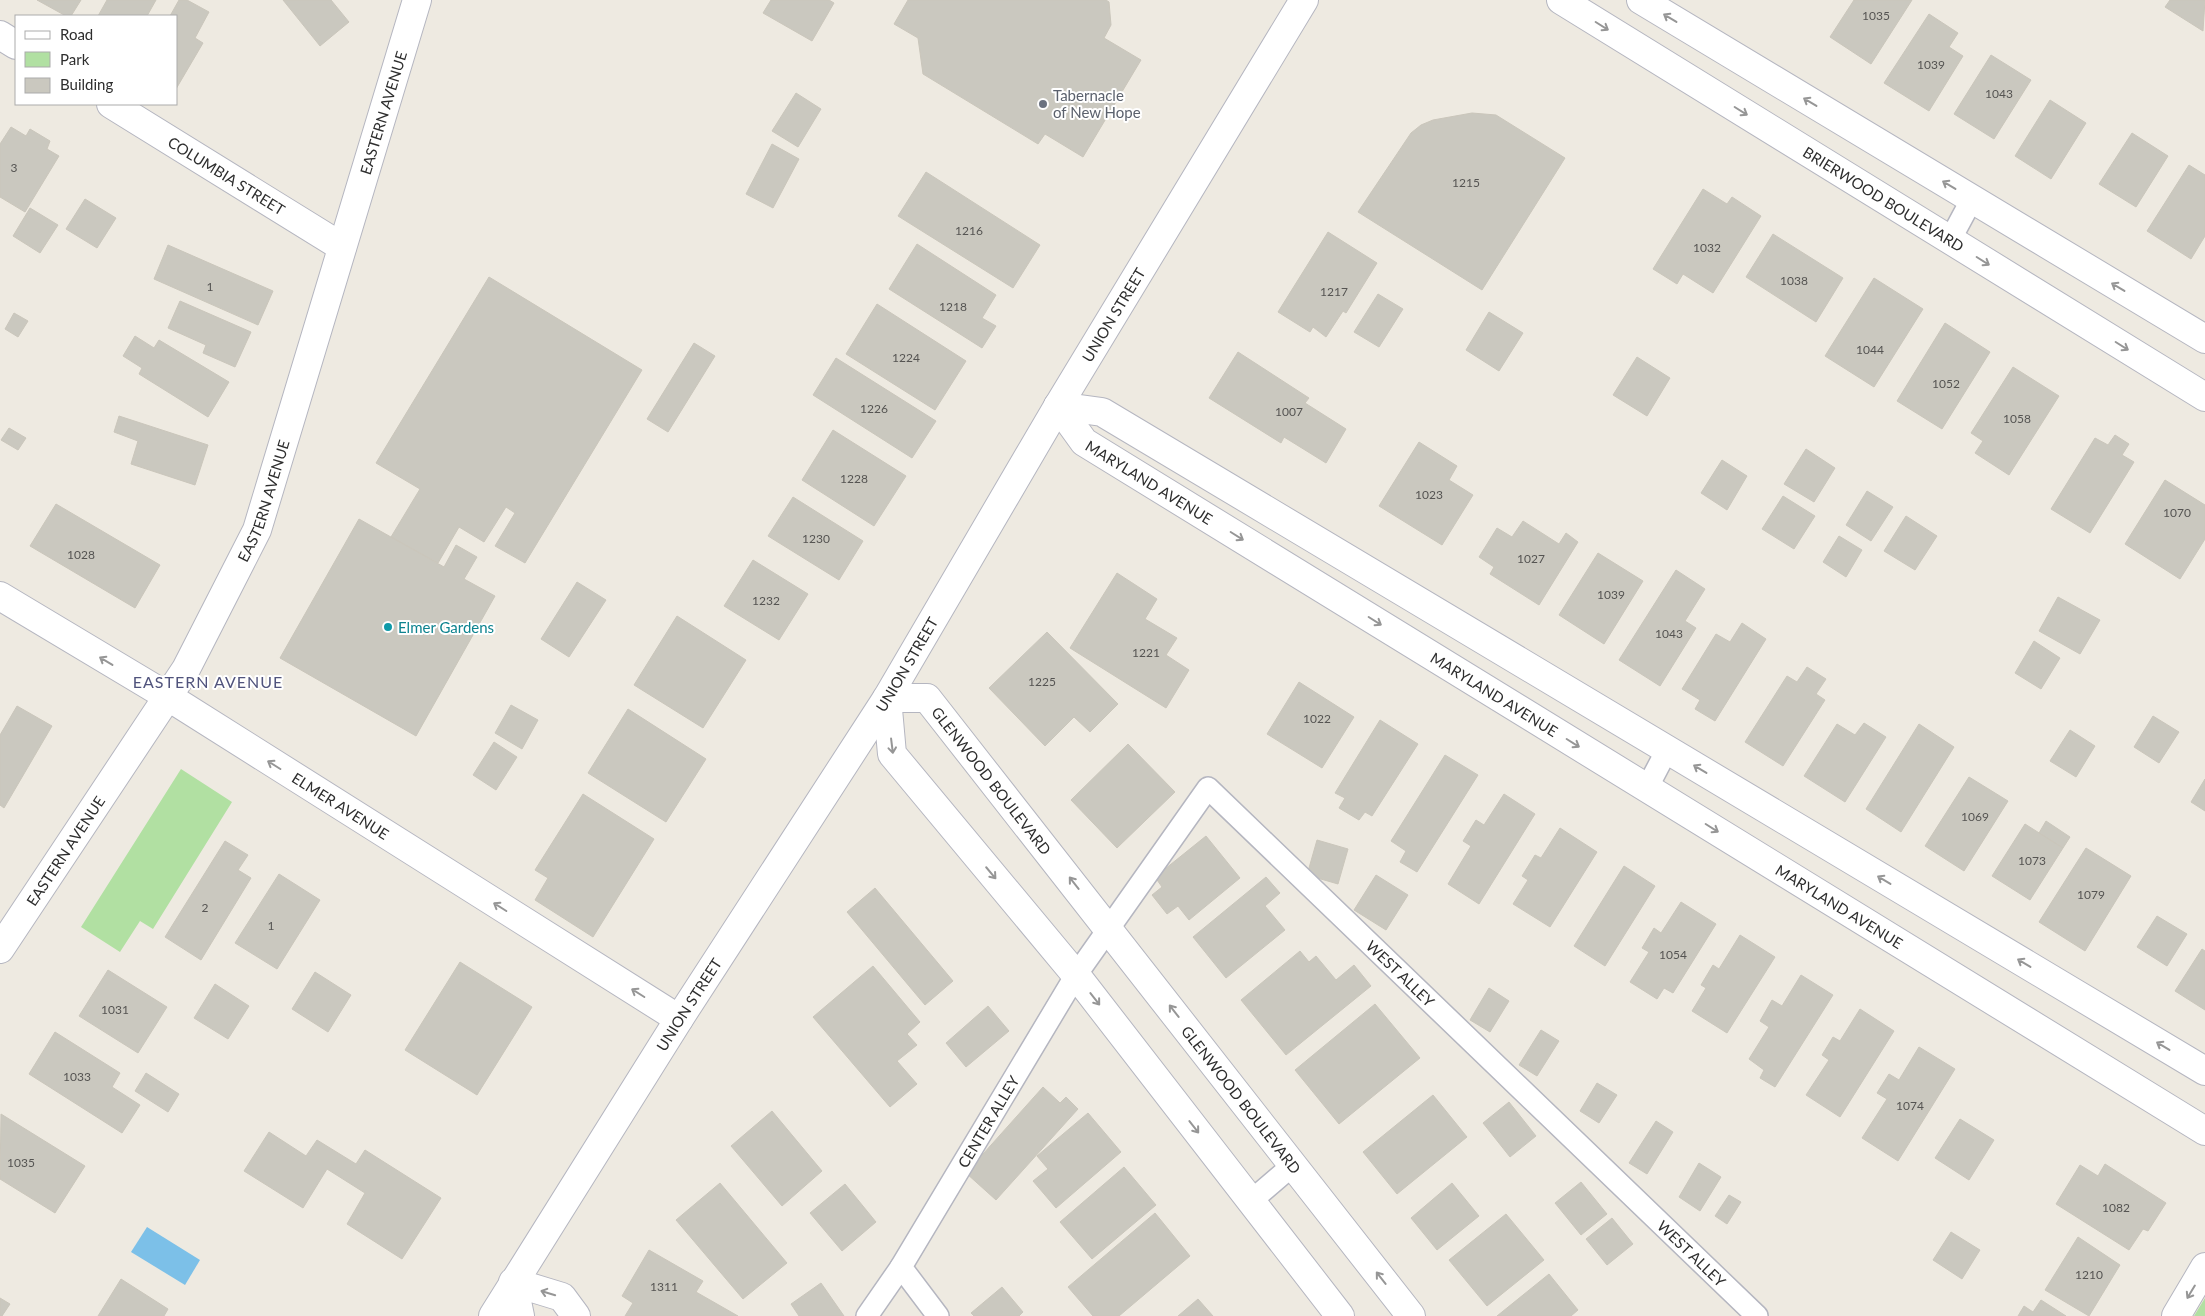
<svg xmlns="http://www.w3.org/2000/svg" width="2205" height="1316" viewBox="0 0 2205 1316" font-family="Lato,sans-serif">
	<rect width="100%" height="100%" fill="#eeeae1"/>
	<path fill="#b1e0a2" d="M181,769L232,802L153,929L140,921L120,952L81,927Z
		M2205,1298V1316H2194Z"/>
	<path fill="#7cc0e8" d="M147,1227L200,1260L185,1285L131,1252Z"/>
	<path fill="#cac8bf" stroke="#cac6bb" d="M37,0H81L71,16H66Z
		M107,0H156L147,16H98Z
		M179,0H187L209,12L195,38L203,43L176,89V16H170Z
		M283,0H331L349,22L320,46Z
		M771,0H829L834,3L812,41L763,13Z
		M908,0H1106L1109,2L1111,25L1104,38L1141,60L1083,157L1045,134L1038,144L923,74L918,38L894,24Z
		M1854,0H1912L1871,64L1830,37Z
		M2170,0H2205L2203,31L2165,7Z
		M1929,14L1958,33L1949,47L1963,56L1929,111L1884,83Z
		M1991,55L2031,80L1994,139L1954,114Z
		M796,93L821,109L798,147L772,131Z
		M2050,100L2086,123L2051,179L2015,156Z
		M1472,113L1496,115L1565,158L1482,290L1358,212L1411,133L1421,125L1433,120Z
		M11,127L26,136L30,129L50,141L47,149L59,156L25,212L0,197V144Z
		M2132,133L2168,156L2136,207L2099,184Z
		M772,144L799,159L773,208L746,194Z
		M2189,165L2205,175V236L2191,259L2147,231Z
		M926,172L1040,245L1013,288L898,216Z
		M1703,189L1727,204L1732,197L1761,216L1713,293L1683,274L1677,284L1653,269Z
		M85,199L116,218L97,248L66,229Z
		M30,208L58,225L40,253L13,236Z
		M1328,232L1377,263L1346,313L1343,311L1326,337L1313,327L1310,332L1278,312Z
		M1773,234L1843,278L1816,322L1746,277Z
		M917,244L996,295L982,318L996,326L982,348L889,289Z
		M168,245L273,291L258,325L154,279Z
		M489,277L642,370L525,563L495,546L515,513L506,507L484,542L459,527L438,563L391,537L420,489L376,463Z
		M1874,278L1923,309L1874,387L1825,356Z
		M1378,294L1403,309L1379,347L1354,332Z
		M180,301L251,332L235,367L203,353L206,345L168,328Z
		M877,304L966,361L935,410L846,354Z
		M1489,312L1523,333L1499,371L1466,350Z
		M14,313L28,321L18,337L5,329Z
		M1945,323L1990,352L1942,429L1897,401Z
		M135,336L154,348L159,340L229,382L208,417L139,374L142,368L123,356Z
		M694,343L715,356L668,432L647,419Z
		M1238,352L1309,398L1305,403L1346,429L1326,463L1284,437L1281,443L1209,398Z
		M1637,357L1670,378L1647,416L1613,395Z
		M836,358L936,421L912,458L813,395Z
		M2013,367L2059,396L2009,475L1975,453L1983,441L1971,433Z
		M119,416L208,445L195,485L131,464L138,441L114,432Z
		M9,428L26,438L18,450L1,440Z
		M833,430L906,476L874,526L802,480Z
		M2115,435L2129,444L2122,455L2134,462L2090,533L2051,509L2095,438L2108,445Z
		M1419,442L1457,466L1449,480L1473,495L1442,545L1379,506Z
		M1806,449L1835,468L1814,502L1784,484Z
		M1722,460L1747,476L1727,510L1701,493Z
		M2165,480L2205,505V539L2180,579L2125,544Z
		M1867,491L1893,507L1871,541L1846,525Z
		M1783,496L1815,516L1794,549L1762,529Z
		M793,497L863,541L839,580L768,536Z
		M56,504L160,565L135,608L30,546Z
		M1906,516L1937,536L1915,570L1884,551Z
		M359,519L444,567L456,545L477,557L464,579L495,596L416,736L280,658Z
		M1523,521L1559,544L1566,533L1578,542L1539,605L1490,574L1494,567L1479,557L1497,528L1512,537Z
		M1839,536L1862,550L1846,577L1823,562Z
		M1598,553L1643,581L1604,644L1559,615Z
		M753,560L808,594L779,640L724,606Z
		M1676,570L1705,589L1685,621L1696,628L1660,686L1619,660Z
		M1117,573L1157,599L1145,619L1177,638L1166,655L1189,670L1166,708L1070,648Z
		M577,582L606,600L569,657L541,639Z
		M2058,597L2100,620L2080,654L2039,631Z
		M677,616L746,660L703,728L634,685Z
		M1742,623L1766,639L1715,721L1695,709L1700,700L1682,689L1716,634L1730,642Z
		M1047,632L1118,704L1090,732L1074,717L1045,746L989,688Z
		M2034,641L2060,658L2041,689L2015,673Z
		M1807,667L1826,679L1816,694L1825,700L1783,766L1745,742L1787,676L1797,682Z
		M1299,682L1354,717L1322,768L1267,734Z
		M511,705L538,720L522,749L495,733Z
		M17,706L52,726L4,808L0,805V735Z
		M628,709L706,759L666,822L588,773Z
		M2153,716L2179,732L2159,763L2134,747Z
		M1380,720L1418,744L1372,816L1365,812L1359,820L1339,808L1345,798L1335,793Z
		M1864,723L1886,737L1845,802L1804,776L1837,724L1855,735Z
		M1919,724L1954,747L1901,832L1866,809Z
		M2070,730L2095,746L2076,777L2050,761Z
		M494,742L517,757L496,790L473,775Z
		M1128,744L1175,792L1117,848L1071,800Z
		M1445,755L1478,775L1417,872L1400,862L1406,851L1391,841Z
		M1969,777L2008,801L1964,871L1925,846Z
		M2205,779V811L2191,802Z
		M583,794L654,839L593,937L535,900L548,878L535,870Z
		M1504,794L1535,814L1479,904L1448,884L1471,846L1463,841L1476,820L1484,825Z
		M2046,821L2070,837L2063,848L2039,833Z
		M2025,824L2063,848L2030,900L1992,876Z
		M1560,828L1597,852L1550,927L1513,904L1528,880L1522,876L1535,855L1541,858Z
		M1206,836L1240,878L1189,920L1178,906L1167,914L1152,895L1162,887L1155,877Z
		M1317,840L1348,849L1338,884L1307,875Z
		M225,841L248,855L238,870L251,878L201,960L165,937Z
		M2086,848L2131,876L2085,951L2039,922Z
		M1624,866L1655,886L1605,966L1574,946Z
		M279,874L320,900L277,969L235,943Z
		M1376,875L1408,895L1386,930L1354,910Z
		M1266,877L1280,893L1265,906L1285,930L1226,978L1193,937Z
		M875,888L953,981L925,1005L847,912Z
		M1681,902L1716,924L1673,993L1664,988L1657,999L1630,982L1649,952L1642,948L1654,928L1661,933Z
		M2157,916L2187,934L2167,966L2137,947Z
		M1740,935L1775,957L1727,1033L1692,1011L1706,988L1701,985L1713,965L1719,969Z
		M2202,949L2205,951V1010L2175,991Z
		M1300,951L1309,962L1316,956L1336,980L1354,965L1371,986L1286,1055L1241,1000Z
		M460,962L532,1007L477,1095L405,1050Z
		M873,966L920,1022L907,1034L917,1045L897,1061L917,1084L890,1107L813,1017Z
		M108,970L167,1007L138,1053L79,1016Z
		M315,972L351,995L328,1032L292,1009Z
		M1801,975L1833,995L1775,1087L1760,1078L1764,1070L1749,1059L1769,1027L1760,1021L1772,1000L1782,1006Z
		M215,984L249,1006L228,1039L194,1018Z
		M1489,988L1509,1001L1490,1032L1470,1020Z
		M1375,1004L1420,1058L1339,1124L1295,1070Z
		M988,1006L1009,1031L966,1067L946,1043Z
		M1860,1009L1894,1031L1840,1117L1806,1095L1829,1060L1822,1055L1833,1037L1840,1041Z
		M1541,1030L1559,1041L1537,1076L1519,1065Z
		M55,1032L120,1073L112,1087L140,1105L122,1133L29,1074Z
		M1919,1047L1955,1069L1898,1161L1862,1138L1887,1099L1877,1093L1889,1074L1899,1080Z
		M146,1073L179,1094L168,1112L135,1091Z
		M1597,1083L1617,1095L1599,1123L1580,1111Z
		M1043,1087L1060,1103L1066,1097L1078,1109L996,1200L966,1173Z
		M1433,1095L1467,1137L1397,1194L1363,1152Z
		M1509,1102L1536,1136L1510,1157L1483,1123Z
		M772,1111L822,1171L782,1206L731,1146Z
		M1088,1113L1121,1152L1056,1208L1033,1181L1048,1169L1037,1156Z
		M1,1114L85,1166L55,1213L0,1179Z
		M1960,1119L1994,1140L1969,1180L1935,1158Z
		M1656,1121L1673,1132L1647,1174L1629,1163Z
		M269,1132L306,1156L317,1140L356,1164L365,1150L441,1198L402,1259L347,1224L365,1193L327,1169L303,1208L244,1171Z
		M1699,1163L1721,1177L1700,1211L1679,1197Z
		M2105,1164L2166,1203L2148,1231L2143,1229L2129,1250L2056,1204L2080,1165L2098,1176Z
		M1124,1167L1156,1205L1092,1259L1060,1222Z
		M1581,1182L1607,1214L1581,1235L1555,1203Z
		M720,1183L787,1263L743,1299L676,1220Z
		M1452,1183L1479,1216L1437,1250L1411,1218Z
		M845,1184L876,1222L842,1251L810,1213Z
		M1729,1195L1741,1202L1727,1224L1715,1216Z
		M1155,1213L1190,1256L1119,1316H1093L1068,1287Z
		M1506,1214L1544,1260L1487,1306L1449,1260Z
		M1612,1218L1633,1244L1607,1265L1586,1239Z
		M1951,1232L1980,1250L1962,1279L1933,1260Z
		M2078,1237L2120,1265L2089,1316L2045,1290Z
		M649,1250L703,1281L696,1292L738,1316H625L633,1303L622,1296Z
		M1549,1274L1578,1310L1571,1316H1497Z
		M121,1279L168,1309L164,1316H98Z
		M821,1283L844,1316H799L791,1304Z
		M1002,1287L1023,1312L1019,1316H974L971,1313Z
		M0,1298L10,1304L2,1316H0Z
		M1198,1299L1213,1316H1178Z
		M2041,1300L2066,1316H2018L2024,1306L2033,1312Z"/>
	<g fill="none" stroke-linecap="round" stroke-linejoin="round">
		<g stroke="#b5b6c0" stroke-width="24">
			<g id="lane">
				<path d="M1950,240L1972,199"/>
				<path d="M1647,788L1667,750"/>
				<path d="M1251,1201L1293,1165"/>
				<path d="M867,1316L901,1267"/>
				<path id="s1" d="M938,1316L901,1267L1076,975L1208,788L1757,1316"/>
			</g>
		</g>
		<g stroke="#b5b6c0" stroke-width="30">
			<g id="street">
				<path id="s2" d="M1561,0L2205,397"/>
				<path d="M1641,0L2205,339"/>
				<path d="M0,35L16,45"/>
				<path id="s3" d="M111,104L342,247"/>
				<path id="s4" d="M1058,406L1084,442L2205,1131"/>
				<path d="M1058,406L1102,412L2205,1071"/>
				<path id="s5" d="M0,596L167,696L679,1019"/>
				<path id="s6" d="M0,949L186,669L257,530L417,0"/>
				<path d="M520,1316L513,1282L562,1297L576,1316"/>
				<path id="s7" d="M1340,1316L1076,975L892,754L887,698H927L1411,1316"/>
				<path d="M2176,1316L2205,1267"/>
			</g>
		</g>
		<g stroke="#b5b6c0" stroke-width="30">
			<g id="secondary">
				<path id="s8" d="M493,1316L679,1019L887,698L1058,406L1304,0"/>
			</g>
		</g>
		<use href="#lane" stroke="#fff" stroke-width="21"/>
		<use href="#street" stroke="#fff" stroke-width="28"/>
		<use href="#secondary" stroke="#fff" stroke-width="28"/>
	</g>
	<defs><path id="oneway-shaft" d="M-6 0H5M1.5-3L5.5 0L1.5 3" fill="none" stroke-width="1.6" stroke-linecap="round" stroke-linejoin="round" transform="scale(1.25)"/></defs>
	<g stroke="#969696">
		<use href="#oneway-shaft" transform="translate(1670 18) rotate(-149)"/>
		<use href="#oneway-shaft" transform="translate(1602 26) rotate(32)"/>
		<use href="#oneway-shaft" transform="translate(1810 102) rotate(-149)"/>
		<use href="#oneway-shaft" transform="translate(1741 111) rotate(32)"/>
		<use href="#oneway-shaft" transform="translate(1949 185) rotate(-149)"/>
		<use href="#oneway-shaft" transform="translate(1983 261) rotate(32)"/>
		<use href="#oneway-shaft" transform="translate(2118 287) rotate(-149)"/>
		<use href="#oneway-shaft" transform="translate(2122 346) rotate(32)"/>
		<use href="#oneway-shaft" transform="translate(1237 536) rotate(32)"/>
		<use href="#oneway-shaft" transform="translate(1375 621) rotate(32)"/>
		<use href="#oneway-shaft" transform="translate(106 661) rotate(-149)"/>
		<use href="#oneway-shaft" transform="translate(1573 743) rotate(32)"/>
		<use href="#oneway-shaft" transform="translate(892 746) rotate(83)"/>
		<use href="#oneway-shaft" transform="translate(274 765) rotate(-148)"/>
		<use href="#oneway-shaft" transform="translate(1700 769) rotate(-149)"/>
		<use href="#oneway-shaft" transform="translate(1712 828) rotate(32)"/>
		<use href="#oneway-shaft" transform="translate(991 873) rotate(50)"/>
		<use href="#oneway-shaft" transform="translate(1884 880) rotate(-149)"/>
		<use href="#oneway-shaft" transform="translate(1074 883) rotate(-128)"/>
		<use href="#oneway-shaft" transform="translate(500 907) rotate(-148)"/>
		<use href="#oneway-shaft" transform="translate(2024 963) rotate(-149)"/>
		<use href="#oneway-shaft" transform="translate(638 993) rotate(-148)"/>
		<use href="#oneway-shaft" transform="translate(1095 999) rotate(52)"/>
		<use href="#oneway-shaft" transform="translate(1174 1011) rotate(-128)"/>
		<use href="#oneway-shaft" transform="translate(2163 1046) rotate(-149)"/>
		<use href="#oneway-shaft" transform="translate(1194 1127) rotate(52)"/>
		<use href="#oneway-shaft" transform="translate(1381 1278) rotate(-128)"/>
		<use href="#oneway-shaft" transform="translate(2191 1292) rotate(121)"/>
		<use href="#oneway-shaft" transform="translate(548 1293) rotate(-163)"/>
	</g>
	<circle fill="#6b7280" stroke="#fff" stroke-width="2" cx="1043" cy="104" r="5"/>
	<circle fill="#0f9aa8" stroke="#fff" stroke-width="2" cx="388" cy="627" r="5"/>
	<g text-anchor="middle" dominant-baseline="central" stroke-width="4" stroke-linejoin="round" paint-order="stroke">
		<g font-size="12" fill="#555452">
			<text x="1876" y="15">1035</text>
			<text x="1931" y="64">1039</text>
			<text x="1999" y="93">1043</text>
			<text x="14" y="167">3</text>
			<text x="1466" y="182">1215</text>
			<text x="969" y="230">1216</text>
			<text x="1707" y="247">1032</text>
			<text x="1794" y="280">1038</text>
			<text x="210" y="286">1</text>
			<text x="1334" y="291">1217</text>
			<text x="953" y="306">1218</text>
			<text x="1870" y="349">1044</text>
			<text x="906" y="357">1224</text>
			<text x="1946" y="383">1052</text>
			<text x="874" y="408">1226</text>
			<text x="1289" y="411">1007</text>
			<text x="2017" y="418">1058</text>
			<text x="854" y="478">1228</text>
			<text x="1429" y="494">1023</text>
			<text x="2177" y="512">1070</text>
			<text x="816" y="538">1230</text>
			<text x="81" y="554">1028</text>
			<text x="1531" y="558">1027</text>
			<text x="1611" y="594">1039</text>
			<text x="766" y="600">1232</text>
			<text x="1669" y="633">1043</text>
			<text x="1146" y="652">1221</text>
			<text x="1042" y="681">1225</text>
			<text x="1317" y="718">1022</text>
			<text x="1975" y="816">1069</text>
			<text x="2032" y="860">1073</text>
			<text x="2091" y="894">1079</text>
			<text x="205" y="907">2</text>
			<text x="271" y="925">1</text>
			<text x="1673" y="954">1054</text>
			<text x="115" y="1009">1031</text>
			<text x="77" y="1076">1033</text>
			<text x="1910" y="1105">1074</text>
			<text x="21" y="1162">1035</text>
			<text x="2116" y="1207">1082</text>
			<text x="2089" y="1274">1210</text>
			<text x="664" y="1286">1311</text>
		</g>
		<g font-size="15" fill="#5b616d" stroke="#fff" text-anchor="start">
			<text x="1053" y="95">Tabernacle<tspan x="1053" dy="17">of New Hope</tspan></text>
		</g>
		<g font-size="15" fill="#2e2e2e" stroke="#fff">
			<text stroke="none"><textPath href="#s6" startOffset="928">EASTERN AVENUE</textPath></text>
			<text stroke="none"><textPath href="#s3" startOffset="136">COLUMBIA STREET</textPath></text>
			<text stroke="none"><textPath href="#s2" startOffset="379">BRIERWOOD BOULEVARD</textPath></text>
			<text stroke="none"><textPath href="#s8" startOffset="1178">UNION STREET</textPath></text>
			<text stroke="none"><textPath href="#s4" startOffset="121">MARYLAND AVENUE</textPath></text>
			<text stroke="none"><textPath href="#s6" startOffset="522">EASTERN AVENUE</textPath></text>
			<text stroke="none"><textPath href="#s8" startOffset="772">UNION STREET</textPath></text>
			<text stroke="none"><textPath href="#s4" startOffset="526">MARYLAND AVENUE</textPath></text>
			<text stroke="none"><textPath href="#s7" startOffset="920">GLENWOOD BOULEVARD</textPath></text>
			<text stroke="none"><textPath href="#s5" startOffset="400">ELMER AVENUE</textPath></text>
			<text stroke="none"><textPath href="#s6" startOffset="118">EASTERN AVENUE</textPath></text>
			<text stroke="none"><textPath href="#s4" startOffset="931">MARYLAND AVENUE</textPath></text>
			<text stroke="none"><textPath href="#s1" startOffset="898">WEST ALLEY</textPath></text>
			<text stroke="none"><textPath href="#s8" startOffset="368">UNION STREET</textPath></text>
			<text stroke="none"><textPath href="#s7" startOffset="1325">GLENWOOD BOULEVARD</textPath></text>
			<text stroke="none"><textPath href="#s1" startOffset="231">CENTER ALLEY</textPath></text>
			<text stroke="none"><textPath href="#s1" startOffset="1302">WEST ALLEY</textPath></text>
		</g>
		<g font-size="15" fill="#0d838f" stroke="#fff" text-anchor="start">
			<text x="398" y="627">Elmer Gardens</text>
		</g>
		<g font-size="16" letter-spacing="1" fill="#50537c" stroke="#fff">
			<text x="208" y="681">EASTERN AVENUE</text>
		</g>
	</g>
	<rect x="15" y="15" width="162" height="90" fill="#ffffff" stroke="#ababab"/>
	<rect x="25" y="31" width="25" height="8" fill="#ffffff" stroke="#ababab"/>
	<text x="60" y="40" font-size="15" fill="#2e2e2e">Road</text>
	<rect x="25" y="52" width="25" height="15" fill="#b1e0a2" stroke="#ababab"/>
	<text x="60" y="65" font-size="15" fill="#2e2e2e">Park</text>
	<rect x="25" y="78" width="25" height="15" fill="#cac8bf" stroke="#ababab"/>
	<text x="60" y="90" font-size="15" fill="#2e2e2e">Building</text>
</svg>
